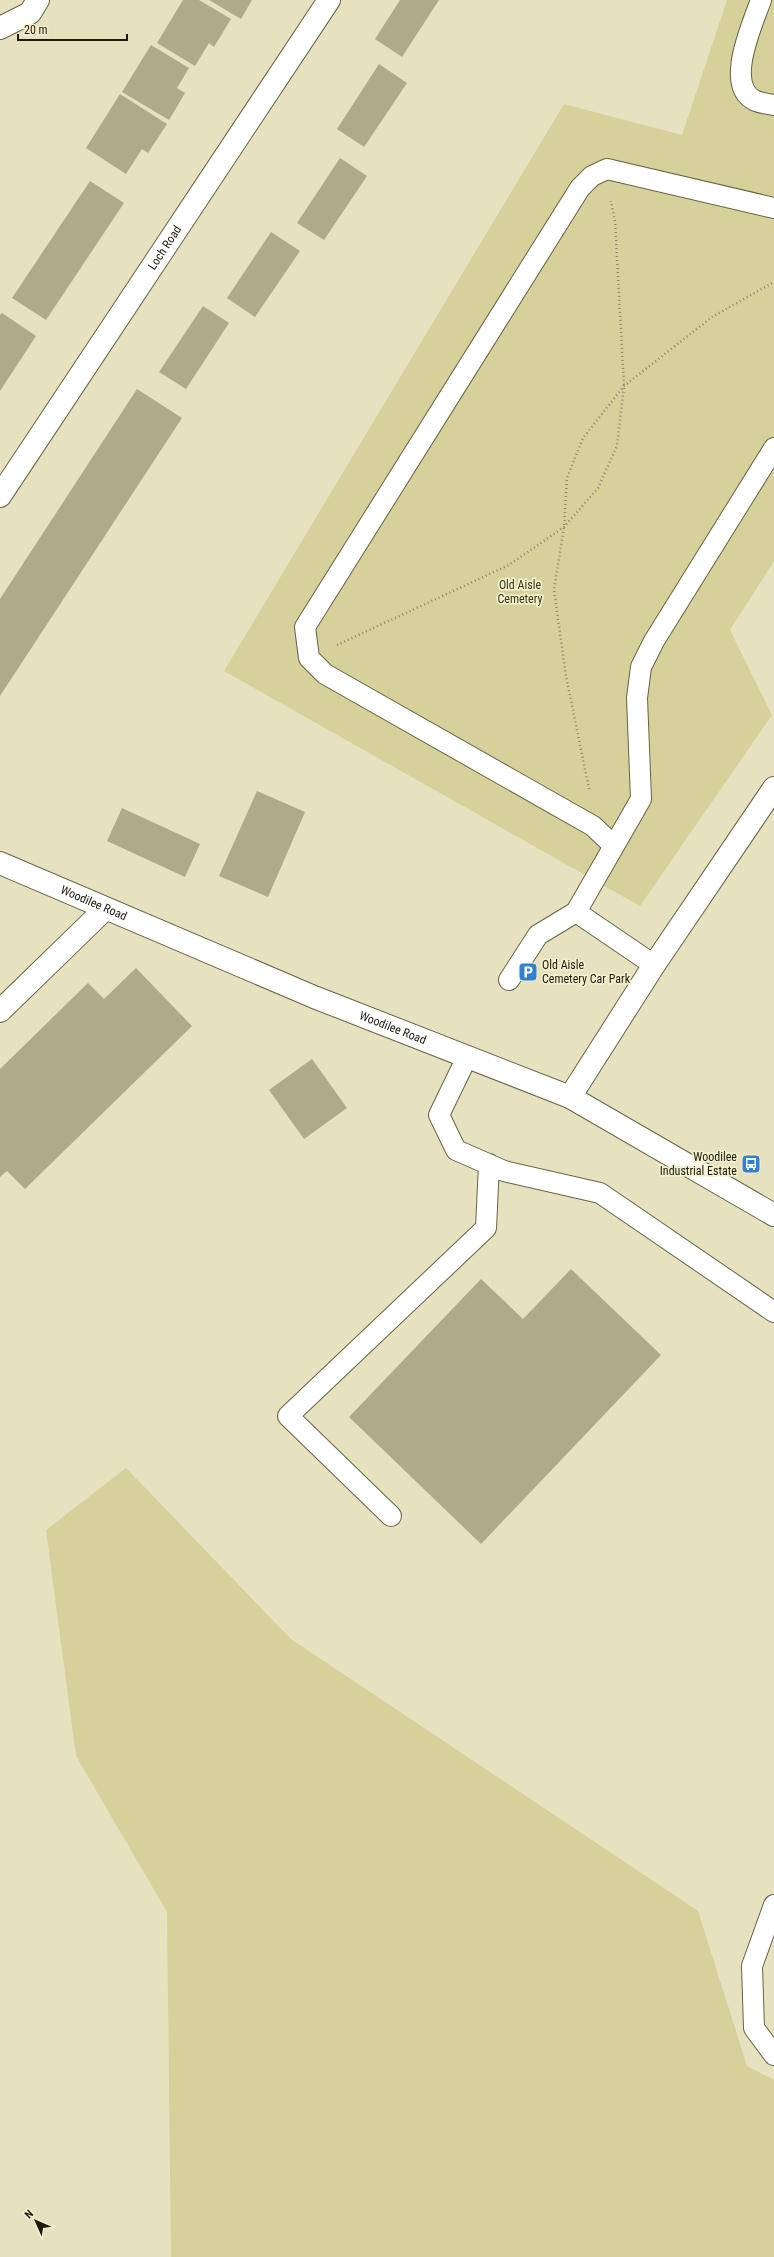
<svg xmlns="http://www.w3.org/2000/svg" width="774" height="2257" viewBox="0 0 774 2257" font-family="'Roboto Condensed',sans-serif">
	<rect width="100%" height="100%" fill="#e6e2c0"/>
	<path fill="#d6d09a" d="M727,0H774V561L730,630L772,715L640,906L224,671L564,104L682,135Z
		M126,1468L291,1639L698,1911L747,2066L774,2080V2257H171L167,1912L76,1756L46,1530Z"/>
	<path fill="#aeaa8a" d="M183,0H199L231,19L214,47L209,43L195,66L157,43Z
		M209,0H252L241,19Z
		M400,0H439L402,57L375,39Z
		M151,45L189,68L177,88L185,93L169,120L122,92Z
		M379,64L407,83L364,147L337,129Z
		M120,94L167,124L148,153L142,149L126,174L86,148Z
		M340,158L367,176L324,240L297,223Z
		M90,181L124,203L46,320L12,298Z
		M271,232L300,251L255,317L227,298Z
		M203,306L229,323L186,389L159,372Z
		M2,313L36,336L0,391V315Z
		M137,389L182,418L0,696V599Z
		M257,791L305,812L268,897L219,876Z
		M122,808L200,844L185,877L107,841Z
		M136,968L192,1026L25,1189L7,1171L0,1177V1069L88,983L104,999Z
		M312,1059L347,1108L304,1139L269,1090Z
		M571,1269L661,1355L481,1544L349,1417L481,1279L523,1319Z"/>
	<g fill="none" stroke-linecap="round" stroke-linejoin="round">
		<g stroke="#676345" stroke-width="22">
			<path id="service" d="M761,0C753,23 723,87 756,101C761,103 768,104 774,105
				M774,208L607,169L592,176L580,188L305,627L309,658L325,674L593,826L614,846L641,799L637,698L641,667L654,641L774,448
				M576,912L614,846
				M509,980L538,935L576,912L654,965
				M467,1057L439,1115L456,1150L504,1171L600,1193L774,1312
				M391,1516L288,1416L486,1228L489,1164
				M774,1905L752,1966L754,2028L774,2055"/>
		</g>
		<g stroke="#676345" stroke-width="24">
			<g id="minor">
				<path d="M0,28L30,13L38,0"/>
				<path id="s1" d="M0,496L329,0"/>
				<path d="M0,1011L105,909"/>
				<path d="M570,1097L654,965L774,788"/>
			</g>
		</g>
		<g stroke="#676345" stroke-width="24">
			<g id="tertiary">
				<path id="s2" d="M0,863L314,997L570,1097L774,1215"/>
			</g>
		</g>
		<path stroke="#89866e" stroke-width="2.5" stroke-dasharray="1 3" stroke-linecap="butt" d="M337,645L509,565L564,527L598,488L617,446L624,386L615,221L611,201
			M589,789L566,676L554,590L564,527L567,478L583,438L624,386L712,317L774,282"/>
		<use href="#service" stroke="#fff" stroke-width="20"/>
		<use href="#minor" stroke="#fff" stroke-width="22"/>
		<use href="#tertiary" stroke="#fff" stroke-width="22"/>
	</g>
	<defs>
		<g id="parking-square" transform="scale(1)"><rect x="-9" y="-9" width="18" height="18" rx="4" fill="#3281d1" stroke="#f3efcd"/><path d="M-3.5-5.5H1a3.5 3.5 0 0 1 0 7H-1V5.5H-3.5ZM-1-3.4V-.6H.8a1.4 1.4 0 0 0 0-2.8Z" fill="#fff"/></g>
		<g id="bus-square" transform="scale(1)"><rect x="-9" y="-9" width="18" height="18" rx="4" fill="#3281d1" stroke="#f3efcd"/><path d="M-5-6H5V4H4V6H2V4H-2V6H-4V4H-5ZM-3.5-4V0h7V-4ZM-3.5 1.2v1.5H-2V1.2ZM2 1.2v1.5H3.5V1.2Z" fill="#fff"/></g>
	</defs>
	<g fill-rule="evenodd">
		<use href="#parking-square" x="528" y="972"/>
		<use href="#bus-square" x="751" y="1164"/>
	</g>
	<g text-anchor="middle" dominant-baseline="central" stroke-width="3.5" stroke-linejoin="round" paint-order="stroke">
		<g font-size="12" fill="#1c1a0e" stroke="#f3efcd">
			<text stroke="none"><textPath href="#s1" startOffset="298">Loch Road</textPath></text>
			<text stroke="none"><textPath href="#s2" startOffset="102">Woodilee Road</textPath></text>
			<text stroke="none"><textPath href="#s2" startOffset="426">Woodilee Road</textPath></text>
		</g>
		<g font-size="12" fill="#3a3615" stroke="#f3efcd">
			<text x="520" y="585">Old Aisle<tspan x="520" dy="14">Cemetery</tspan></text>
		</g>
		<g font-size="12" fill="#1c1a0e" stroke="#f3efcd" text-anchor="start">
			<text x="542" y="965">Old Aisle<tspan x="542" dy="14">Cemetery Car Park</tspan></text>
			<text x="737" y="1157" text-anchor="end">Woodilee<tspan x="737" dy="14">Industrial Estate</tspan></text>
		</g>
	</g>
	<g transform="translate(36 2221) rotate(315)" stroke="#f3efcd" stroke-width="3" paint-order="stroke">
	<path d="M0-3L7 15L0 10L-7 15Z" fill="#1c1a0e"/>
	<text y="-6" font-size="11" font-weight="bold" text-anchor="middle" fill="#1c1a0e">N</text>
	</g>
	<path d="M18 34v6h109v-6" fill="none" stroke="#1c1a0e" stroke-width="2"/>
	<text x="24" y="34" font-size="12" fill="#1c1a0e" stroke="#f3efcd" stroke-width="3" paint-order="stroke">20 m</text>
</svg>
